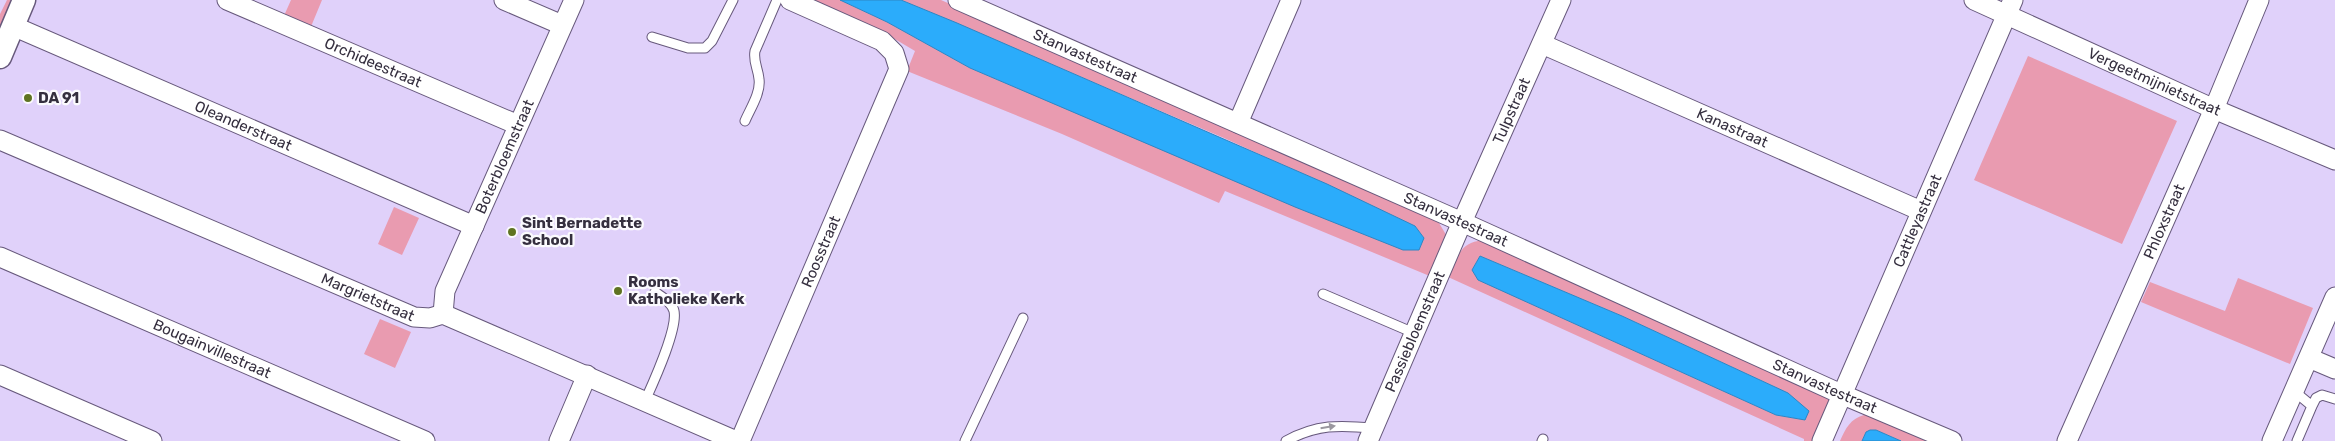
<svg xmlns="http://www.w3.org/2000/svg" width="2335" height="441" viewBox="0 0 2335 441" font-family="Rubik,sans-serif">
	<rect width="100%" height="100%" fill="#e0d1fa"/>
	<path fill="#e99bb0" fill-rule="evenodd" d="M7,0H14L0,33V14Z
		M291,0H322L310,29L283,18Z
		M808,0H840L887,22L970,68L1192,162L1424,238L1415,226L1224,138L901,0H941L1427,216L1439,223L1448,238L1432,277L1225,191L1219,203L1062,134L907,71L915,51L888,35Z
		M2028,56L2177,121L2122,244L1974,180Z
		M394,207L419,218L402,255L378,244Z
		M1478,241H1489L1824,394L1830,402L1821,441H1804V439L1448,277C1456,261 1459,244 1478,241ZM1480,256L1622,316L1788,393L1805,420L1776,415L1479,280L1472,270Z
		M2238,278L2313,308L2290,364L2141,302L2150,282L2225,311Z
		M380,319L411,332L395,368L364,354Z
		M1864,415H1873L1934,441H1901L1876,430L1866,432L1862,441H1840C1846,428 1850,419 1864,415Z"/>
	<path fill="#2bacfb" stroke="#2e86c3" d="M840,0H901L957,23L1327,184L1415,226L1424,238L1419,250H1403L1295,207L970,68L887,22Z
		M1480,256L1622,316L1788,393L1809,411L1805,420L1776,415L1478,280L1472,270Z
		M1870,430H1876L1901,441H1862L1866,432Z"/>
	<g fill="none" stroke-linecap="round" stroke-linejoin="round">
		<g stroke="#67597c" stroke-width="11">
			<path id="service" d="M652,37L688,48H705L712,41L733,0
				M745,121C750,109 761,93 759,79C758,68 753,62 755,51L777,0
				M1323,294L1414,333
				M2294,391L2312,406L2297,441
				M645,401C653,383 678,329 674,311C672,302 662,297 655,292
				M2312,406L2316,398L2322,395L2335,399
				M965,441L1023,318
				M1286,441C1317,424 1339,425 1374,428
				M1542,441L1543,439"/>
		</g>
		<g stroke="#67597c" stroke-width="21">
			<g id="minor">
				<path id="s1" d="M227,0L518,125"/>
				<path d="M504,0L562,25"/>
				<path id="s2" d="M958,0L1462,222L1841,394L1952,441"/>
				<path id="s3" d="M1974,0L2214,109L2335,160"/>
				<path id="s4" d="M13,26L474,226"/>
				<path id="s5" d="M1542,44L1921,211"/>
				<path d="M1238,123L1291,0"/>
				<path id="s6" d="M0,140L414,317L430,318L443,314L736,441"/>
				<path id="s7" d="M0,257L425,441"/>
				<path id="s8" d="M443,314L445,291L574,0"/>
				<path d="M2309,358L2335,369"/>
				<path d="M0,375L152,441"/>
				<path d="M559,441L587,375"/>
				<path id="s9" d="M740,441L899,69L894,53L882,41L790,0"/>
				<path id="s10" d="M1368,441L1462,222L1561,0"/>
				<path id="s11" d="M1822,441L2013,0"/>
				<path id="s12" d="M2067,441L2214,109L2259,0"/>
				<path d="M2272,441L2335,297"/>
			</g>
		</g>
		<g stroke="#67597c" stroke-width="25">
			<path id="tertiary" d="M0,57L24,0"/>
		</g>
		<use href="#service" stroke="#fff" stroke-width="9"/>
		<use href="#minor" stroke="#fff" stroke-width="19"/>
		<use href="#tertiary" stroke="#fff" stroke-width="22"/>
	</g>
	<defs><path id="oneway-solid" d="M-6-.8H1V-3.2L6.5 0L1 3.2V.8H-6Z" transform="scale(1.25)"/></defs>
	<use fill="#9a979f" href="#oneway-solid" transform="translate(1328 427) rotate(-9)"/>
	<g fill="#5f7322" stroke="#fbfafe" stroke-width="2">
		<circle cx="28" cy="98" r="5"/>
		<circle cx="512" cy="232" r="5"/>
		<circle cx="618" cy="291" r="5"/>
	</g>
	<g text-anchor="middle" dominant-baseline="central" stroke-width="4.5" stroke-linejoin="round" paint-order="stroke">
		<g font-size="15" fill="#352f3f" stroke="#fbfafe">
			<text stroke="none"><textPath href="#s2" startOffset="139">Stanvastestraat</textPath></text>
			<text stroke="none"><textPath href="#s1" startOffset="159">Orchideestraat</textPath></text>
			<text stroke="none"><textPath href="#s3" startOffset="198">Vergeetmijnietstraat</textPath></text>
			<text stroke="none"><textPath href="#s10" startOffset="360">Tulpstraat</textPath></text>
			<text stroke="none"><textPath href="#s4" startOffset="251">Oleanderstraat</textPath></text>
			<text stroke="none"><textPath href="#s5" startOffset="208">Kanastraat</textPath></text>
			<text stroke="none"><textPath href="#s8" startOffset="170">Boterbloemstraat</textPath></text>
			<text stroke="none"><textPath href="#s2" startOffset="544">Stanvastestraat</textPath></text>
			<text stroke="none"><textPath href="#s11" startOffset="240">Cattleyastraat</textPath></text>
			<text stroke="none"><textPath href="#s12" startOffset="240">Phloxstraat</textPath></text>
			<text stroke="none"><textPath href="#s9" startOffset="206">Roosstraat</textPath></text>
			<text stroke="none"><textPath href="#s6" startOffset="400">Margrietstraat</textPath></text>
			<text stroke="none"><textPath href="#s10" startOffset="119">Passiebloemstraat</textPath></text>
			<text stroke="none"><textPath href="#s7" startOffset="231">Bougainvillestraat</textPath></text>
			<text stroke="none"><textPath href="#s2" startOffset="949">Stanvastestraat</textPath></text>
		</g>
		<g font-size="15" font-weight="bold" fill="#352f3f" stroke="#fbfafe" text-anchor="start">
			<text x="38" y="98">DA 91</text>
			<text x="522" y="223">Sint Bernadette<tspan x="522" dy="17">School</tspan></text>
			<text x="628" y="282">Rooms<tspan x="628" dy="17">Katholieke Kerk</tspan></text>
		</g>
	</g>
</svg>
